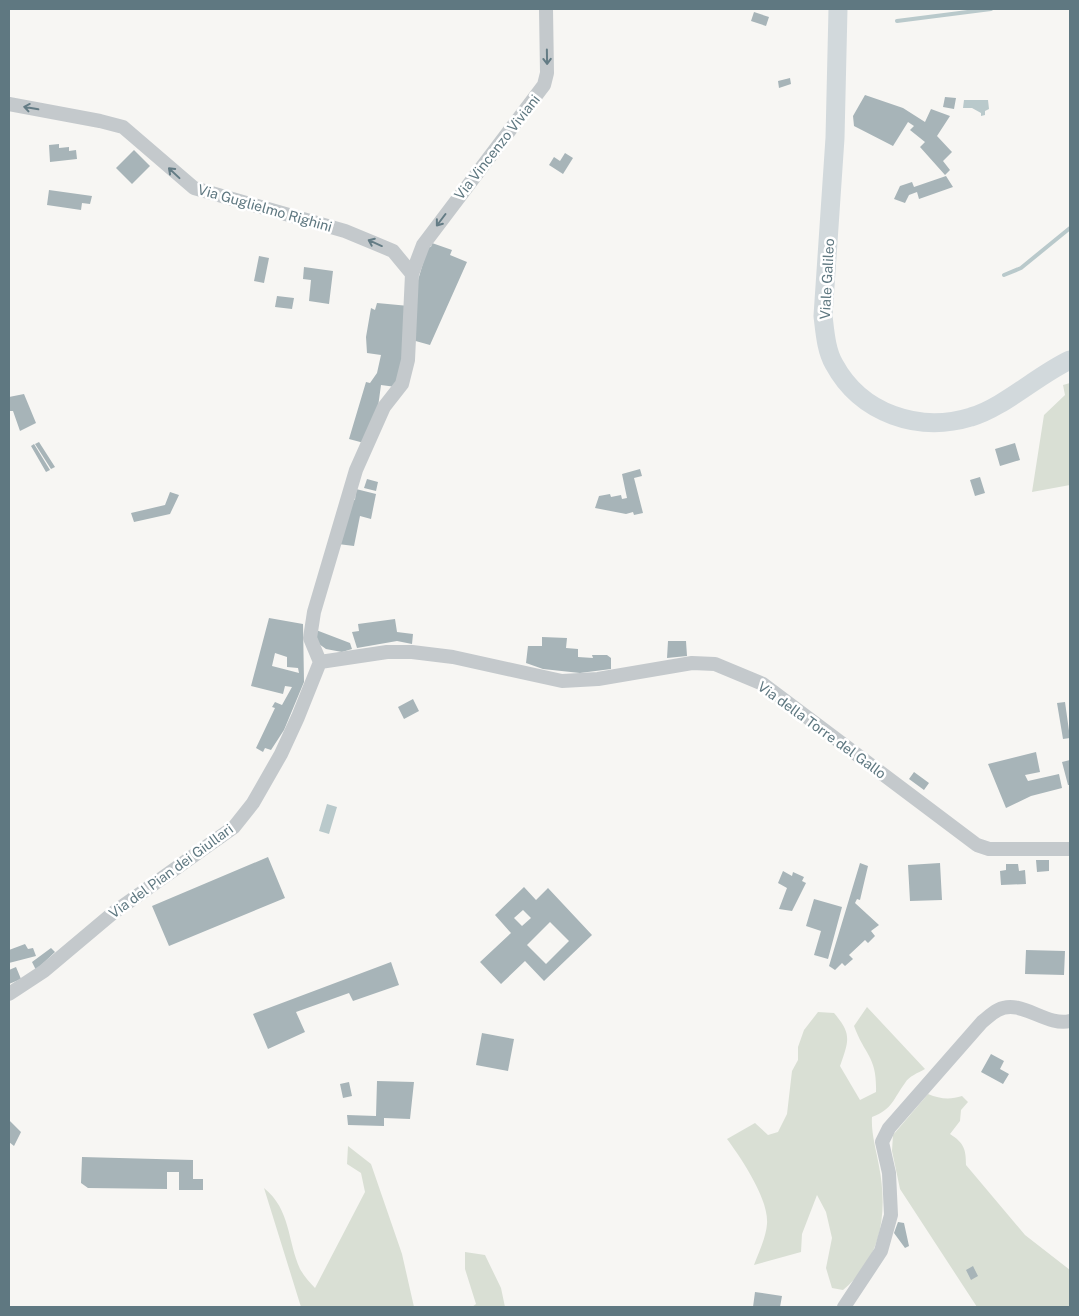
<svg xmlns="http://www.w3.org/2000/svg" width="1079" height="1316" viewBox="0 0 1079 1316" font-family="'Public Sans',sans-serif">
	<rect width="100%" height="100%" fill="#f7f6f3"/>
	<path fill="#d9dfd4" d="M1070,383V485L1032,492L1044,415L1065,395L1063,385Z
		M867,1007L925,1069C918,1073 909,1076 905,1083C893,1099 893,1109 872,1117C871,1133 876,1149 879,1166C888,1213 882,1258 843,1290L832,1288L826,1268L832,1238L826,1212L817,1195L802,1234L801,1252L754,1265C759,1252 766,1237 767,1224C769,1199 741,1158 727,1139L755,1123L768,1135L778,1132L787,1114L792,1071L798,1060V1047L804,1030L818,1012L834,1013C852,1034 849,1040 840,1066L860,1100L876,1092C877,1056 865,1056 854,1026Z
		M928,1094C940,1099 950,1100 962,1096L968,1102L961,1110L960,1121L950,1134C964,1143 966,1149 966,1165L1025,1235L1070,1270V1307H977L900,1189L892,1151L893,1135Z
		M348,1146L371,1164L402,1254L414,1307H301L264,1188C291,1210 287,1240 300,1269C304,1276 310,1283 315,1288L365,1192L361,1173L347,1164Z
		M465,1252L485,1255L501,1288L505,1307H472L476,1304L465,1269Z"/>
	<path fill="#b9c9cb" d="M964,100H988L989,109L985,111V115L981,116V113L972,108H963Z
		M327,804L337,807L329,834L319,831Z"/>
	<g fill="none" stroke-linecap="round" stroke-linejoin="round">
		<path stroke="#b9c9cb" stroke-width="4" d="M897,21L991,9
			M1004,275L1021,268L1070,228"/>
	</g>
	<path fill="#a7b4b8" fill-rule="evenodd" d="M754,12L769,17L766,26L751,21Z
		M790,78L791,84L779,88L778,81Z
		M865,95L903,108L925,122L931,109L950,116L937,136L952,152L943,161L950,170L945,175L920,147L925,142L910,130L914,126L908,122L893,146L854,126L853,116Z
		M945,97L956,98L954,109L943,107Z
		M59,144V148L69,147V151L76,150L77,159L50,162L49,145Z
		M134,150L150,166L132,184L116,168Z
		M565,153L573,158L563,174L549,165L554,157L560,161Z
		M946,176L953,187L919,199L917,192L909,195L905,203L894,199L900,186L912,182L914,187Z
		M49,190L92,196L90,204L82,203L81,210L47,205Z
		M432,243L452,250L450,255L467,262L430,345L412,340L416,287L428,246L431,247Z
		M259,256L269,258L264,283L254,281Z
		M304,267L333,271L329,304L309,301L311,280L303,279Z
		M277,296L294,298L292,309L275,307Z
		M377,303L409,306L405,363L396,387L381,385L378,407L364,443L349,439L366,382L370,383L377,373L381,355L367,353L366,337L371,308L375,310Z
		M24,394L36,423L20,431L13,411H10L9,397Z
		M39,442L55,467L51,469L35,444Z
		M1015,443L1020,460L1000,466L995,449Z
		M34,444L50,470L46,472L31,446Z
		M640,469L642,476L634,478L643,513L634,515L633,512L626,514L595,508L599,496L610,494L611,497L621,495L622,499L627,498L622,474Z
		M980,477L985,493L975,496L970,480Z
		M367,479L378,482L376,491L364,488Z
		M356,489L376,494L371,519L360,516L354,546L338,544L351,499L355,500Z
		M170,492L179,495L170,514L134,522L131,513L165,505Z
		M269,618L303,624L304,682L284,730L271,750L265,748L263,752L256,748L275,708L272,707L275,702L282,705L292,687L285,686L283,694L251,686ZM275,653L287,657V667L298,668L299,673L272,666Z
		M395,619L397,632L413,634L412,644L397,641L357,648L352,632L359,631L358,624Z
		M316,630L350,643L352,649L342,652L326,649L319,644L314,635Z
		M542,637L567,638L566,648L578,649V657L593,658L592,655H607L611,658V669L580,673L543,669L526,663L528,646H542Z
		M668,641H686L687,656L667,658Z
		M413,699L419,711L404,719L398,707Z
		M1065,702L1070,738L1063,739L1057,703Z
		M1036,752L1040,772L1025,775L1028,781L1059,774L1062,788L1031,796L1006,808L988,764Z
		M1070,760V785H1068L1062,762Z
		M914,772L929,783L924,790L909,779Z
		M268,857L285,898L169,946L152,906Z
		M1036,860H1049V871L1037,872Z
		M860,863L868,866L860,900L857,899L855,903L879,925L871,931L875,936L868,943L865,940L849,955L853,959L845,966L842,963L835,970L829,966Z
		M940,863L942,900L910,901L908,865Z
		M1006,864H1018L1019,871L1025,870L1026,884L1001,885L1000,871L1006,870Z
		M783,871L792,876L793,872L804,877L802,881L806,883L792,911L779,909L787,888L778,883Z
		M524,887L536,900L548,888L592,935L544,981L525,961L501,984L480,962L511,933L495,915ZM523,910L531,918L522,926L514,918ZM550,922L569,941L546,964L527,945Z
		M814,899L842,907L828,959L814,955L821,931L806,926Z
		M25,944L28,949L33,948L36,956L9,963V950Z
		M51,948L55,952L36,970L32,962Z
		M1026,950L1065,951L1064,975L1025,974Z
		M391,962L399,985L353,1001L349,993L296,1012L305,1032L268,1049L253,1014Z
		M16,967L21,979L9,984V970Z
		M482,1033L514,1039L508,1071L476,1065Z
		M991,1054L1004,1061L1000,1069L1009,1074L1003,1084L981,1072Z
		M377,1081L414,1082L410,1119L384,1118V1126L348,1125L347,1115L376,1116Z
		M349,1082L352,1096L343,1098L340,1084Z
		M9,1120L21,1132L14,1146L9,1142Z
		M82,1157L193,1160V1179H203V1190H179V1172H167V1189L88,1188L81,1183Z
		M898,1222L904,1223L909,1246L905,1248L894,1233Z
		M973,1266L978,1276L971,1280L966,1270Z
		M755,1292L782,1296L780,1307H753Z"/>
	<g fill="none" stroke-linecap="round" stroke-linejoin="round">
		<path stroke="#c4c9cc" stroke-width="14" d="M9,104L100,121L123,127L194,188L345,231L374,243L393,251L412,274
			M320,662L387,652H412L453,657L562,681L598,679L692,663L715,664L763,684L977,845L989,849H1070
			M320,662L310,638L314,612L356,470L384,407L402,384L408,360L412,274L423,245L544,85L547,73L546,9
			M9,994L44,971L113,913L234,827L253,803L281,754L298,717L320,662
			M844,1307L881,1251L891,1215L889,1173L882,1142L889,1128L982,1022C987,1018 992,1013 998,1010C1021,998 1046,1027 1070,1021"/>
		<path stroke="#d2d9dc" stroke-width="19" d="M838,9L835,138L823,316C825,332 826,350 834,364C861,414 919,433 971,417C1003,408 1039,374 1070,360"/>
	</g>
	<defs><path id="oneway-shaft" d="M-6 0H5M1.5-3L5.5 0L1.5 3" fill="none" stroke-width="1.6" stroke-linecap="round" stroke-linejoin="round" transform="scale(1.25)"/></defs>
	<g stroke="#647c85">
		<use href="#oneway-shaft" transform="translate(547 57) rotate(89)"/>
		<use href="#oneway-shaft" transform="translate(31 108) rotate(-170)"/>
		<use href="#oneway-shaft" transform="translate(174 173) rotate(-137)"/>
		<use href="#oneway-shaft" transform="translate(441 220) rotate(127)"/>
		<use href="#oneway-shaft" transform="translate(375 243) rotate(-156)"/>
	</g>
	<g text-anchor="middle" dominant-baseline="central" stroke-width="5" stroke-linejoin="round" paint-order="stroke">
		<g font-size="14" fill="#5f7881" stroke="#fff">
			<text transform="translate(497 147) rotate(-52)">Via Vincenzo Viviani</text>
			<text transform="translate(265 208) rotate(16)">Via Guglielmo Righini</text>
			<text transform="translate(827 279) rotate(-87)">Viale Galileo</text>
			<text transform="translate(822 730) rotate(36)">Via della Torre del Gallo</text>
			<text transform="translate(171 871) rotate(-36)">Via del Pian dei Giullari</text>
		</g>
	</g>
	<rect width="1079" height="1316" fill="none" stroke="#5f7881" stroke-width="20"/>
</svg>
